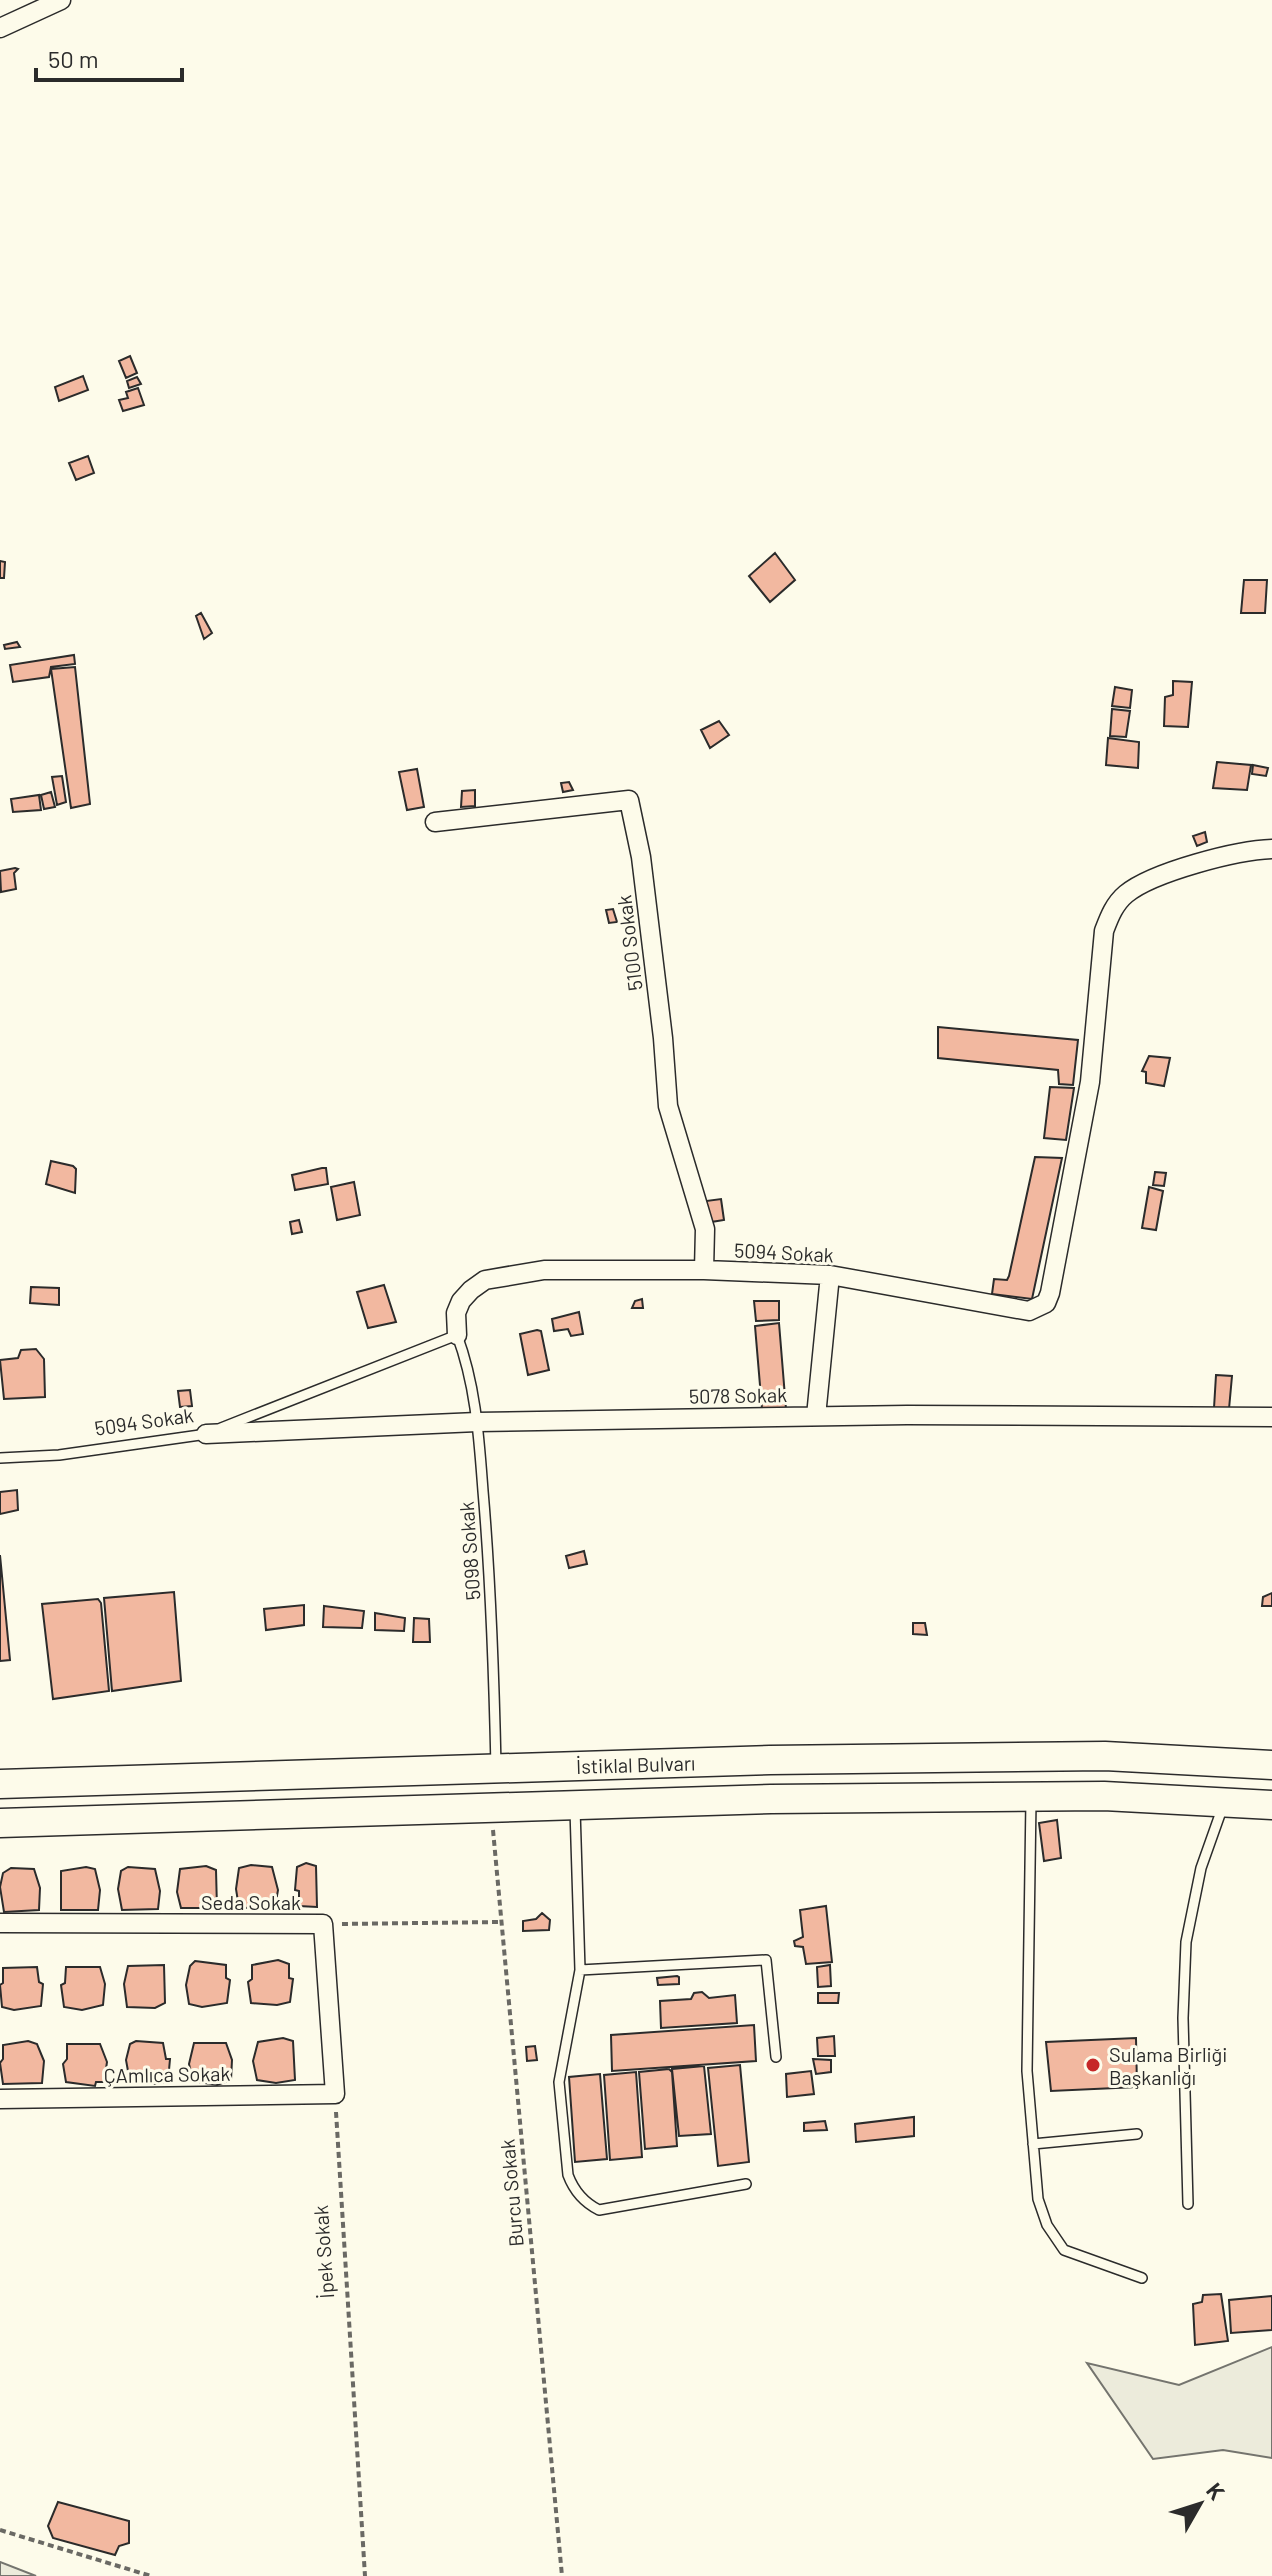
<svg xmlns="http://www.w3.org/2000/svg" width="1272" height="2576" viewBox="0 0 1272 2576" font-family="Barlow,sans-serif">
	<rect width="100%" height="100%" fill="#fdfbea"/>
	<path fill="#ecebdb" stroke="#74746e" stroke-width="2" d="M1272,2347V2458L1223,2450L1153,2459L1087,2363L1179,2385Z
		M0,2562L36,2576H0Z"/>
	<path fill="#f2b8a0" stroke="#2b2b2b" stroke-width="2" d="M130,356L137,373L126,378L119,361Z
		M83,376L88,390L59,401L55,387Z
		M137,377L141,384L129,388L127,381Z
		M138,388L144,405L123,411L119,400L128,398L126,392Z
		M88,456L94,473L76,480L69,463Z
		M775,553L795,580L770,602L749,576Z
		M0,561L5,562L4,578H0Z
		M1244,580H1267L1265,613H1241Z
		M201,613L212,633L204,639L196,616Z
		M17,642L20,647L5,649L4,645Z
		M74,655L75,664L51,667L49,677L13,682L10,665Z
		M75,667L90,804L71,808L51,669Z
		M1173,681L1192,682L1188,727L1164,726L1165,697L1173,695Z
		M1115,687L1132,690L1130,708L1112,706Z
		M1112,709L1130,711L1126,737L1110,736Z
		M719,721L729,735L710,748L701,730Z
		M1108,738L1139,742L1138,768L1106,765Z
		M1217,762L1251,765L1247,790L1213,788Z
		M1253,765L1268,768L1266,776L1252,774Z
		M417,769L424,807L407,810L399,772Z
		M62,776L66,802L57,805L52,777Z
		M569,782L573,790L563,792L561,783Z
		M475,790V806L461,807L462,791Z
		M51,792L55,807L44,809L41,795Z
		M39,795L41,810L13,812L11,799Z
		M1205,832L1207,842L1197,846L1193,836Z
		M15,868L18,869L14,873L16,889L1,892L0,871Z
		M613,909L617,922L609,923L606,910Z
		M938,1027L1078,1040L1073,1085L1059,1084L1058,1070L938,1058Z
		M1149,1056L1170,1058L1164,1086L1146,1083V1072L1142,1071Z
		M1050,1087L1074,1088L1066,1140L1044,1138Z
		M1035,1157L1062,1158L1032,1299L992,1294L994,1279L1007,1280L1009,1276Z
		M51,1161L73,1166L76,1169L75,1193L46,1184Z
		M322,1168H326L328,1184L295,1190L292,1175Z
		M1155,1172L1166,1173L1164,1186L1153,1185Z
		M354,1182L360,1215L337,1220L331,1187Z
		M1149,1187L1163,1191L1156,1230L1142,1228Z
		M721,1199L724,1220L711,1222L706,1201Z
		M299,1220L302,1232L292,1234L290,1222Z
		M384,1285L396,1322L368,1328L357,1292Z
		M31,1287L59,1288V1305L30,1303Z
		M642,1299L643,1308H632L635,1301Z
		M754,1301H779V1320L756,1321Z
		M579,1312L583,1334L571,1336L568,1329L554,1331L552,1319Z
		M779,1323L786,1409H762L755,1326Z
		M537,1330L541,1331L549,1370L528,1375L520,1334Z
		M36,1349L44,1359L45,1397L4,1399L0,1360L18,1358L21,1350Z
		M1216,1375L1232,1376L1229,1409L1214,1408Z
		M190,1390L192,1406L180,1407L178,1391Z
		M17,1490L18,1510L0,1514V1492Z
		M584,1551L587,1564L569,1568L566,1556Z
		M0,1555L10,1660L0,1661Z
		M174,1592L181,1681L112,1691L104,1598Z
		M1272,1593V1606H1262L1263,1597Z
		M98,1599L101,1603L109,1691L53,1699L42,1604Z
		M304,1605V1625L266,1630L264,1609Z
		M324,1606L364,1611L362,1628L323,1627Z
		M375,1613L405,1618L404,1631L375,1630Z
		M414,1618L429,1619L430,1642H413Z
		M913,1623H925L927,1635L913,1634Z
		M1057,1820L1061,1858L1044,1861L1039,1823Z
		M306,1863L316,1866L317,1907L299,1906V1891L295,1890L297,1867Z
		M251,1865L272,1867L278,1890L275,1907L239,1908L236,1889L239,1868Z
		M206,1866L216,1870L217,1908H181L177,1892L180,1869Z
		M86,1867L95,1869L100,1890L98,1910H61V1871Z
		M128,1867L155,1869L160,1891L158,1909L122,1910L118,1889L121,1871Z
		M11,1868L34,1869L40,1888L39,1910L4,1912L0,1887L3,1873Z
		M826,1906L832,1962L806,1964L803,1947L795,1946L794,1941L803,1937L800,1910Z
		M542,1913L550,1920L549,1930L523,1931V1921L536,1919Z
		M278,1960L289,1964V1978L293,1979L290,2002L277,2005L251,2003L248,1982L252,1979V1965Z
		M195,1961L226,1965V1978L230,1980L227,2003L202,2007L189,2004L186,1985L190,1966Z
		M164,1965L165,2003L155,2008L127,2007L124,1984L128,1966Z
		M830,1965L831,1986L818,1987L817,1967Z
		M37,1967L39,1982L43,1984L41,2006L14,2010L2,2007L0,1985L3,1983V1968Z
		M66,1967H100L105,1984L103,2005L82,2010L64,2007L61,1985L65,1983Z
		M677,1976L679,1977V1984L658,1985L657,1978Z
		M702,1992L709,1998L735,1995L737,2023L661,2028L660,2001L691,1999L694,1993Z
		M818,1993H839L838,2003H818Z
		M754,2025L756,2061L612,2071L611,2035Z
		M834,2036L835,2056H818L817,2038Z
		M283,2038L293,2041L295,2080L276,2083L257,2080L253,2061L258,2042Z
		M1136,2038L1137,2087L1051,2091L1046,2042Z
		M28,2041L37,2044L44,2061L42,2083L3,2084L0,2063L3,2059V2045Z
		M136,2041L163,2043L166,2059H170L168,2081L157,2084L130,2082L126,2060L130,2044Z
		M194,2043H226L232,2060L231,2080L217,2085L193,2081L189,2064Z
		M67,2044H100L107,2062L104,2082H96L95,2086L66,2082L63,2064L67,2059Z
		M535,2046L537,2060L527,2061L526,2047Z
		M813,2059L831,2060V2072L816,2074Z
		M740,2065L749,2162L718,2166L708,2068Z
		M704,2066L711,2134L679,2136L672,2069Z
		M669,2069L672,2072L677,2146L645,2149L639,2072Z
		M811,2071L814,2094L787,2097L786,2074Z
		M636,2072L642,2157L610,2160L604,2075Z
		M600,2074L607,2159L575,2162L569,2077Z
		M914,2117V2136L856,2142L855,2124Z
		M825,2121L827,2130L804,2131V2123Z
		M1221,2294L1228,2341L1195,2345L1193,2304L1202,2302L1203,2295Z
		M1272,2296V2330L1231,2333L1229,2300Z
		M58,2502L129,2521V2543L119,2546L115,2555L53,2538L48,2526Z"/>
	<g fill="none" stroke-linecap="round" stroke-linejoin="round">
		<g stroke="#2b2b2b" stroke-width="12">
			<path id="lane" d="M221,1428L457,1335C476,1386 479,1438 483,1491C491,1583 494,1675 496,1767
				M0,1458L59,1455L207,1434
				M1031,1800L1027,2071L1038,2199L1047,2225L1064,2250L1142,2278
				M575,1809L580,1970L559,2082L568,2175C574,2191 583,2202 599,2210L746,2184
				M580,1970L766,1960L776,2057
				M1033,2144L1137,2134
				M1188,2204L1183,2018L1186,1942L1201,1868L1223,1806"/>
		</g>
		<g stroke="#2b2b2b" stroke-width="21">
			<path id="street" d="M0,28L61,0
				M435,822L629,800L641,857L663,1038L668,1106L705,1229L704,1270
				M457,1335L456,1313L461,1301L471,1290L485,1280L544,1270H704L830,1275L1029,1311L1046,1303L1050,1293L1090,1082L1104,931C1109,918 1114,904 1126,894C1153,872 1237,850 1272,849
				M816,1416L830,1275
				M206,1434L477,1422L907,1415L1272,1417
				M0,1923L323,1924L335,2094L0,2099"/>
		</g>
		<g stroke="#2b2b2b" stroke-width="31">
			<g id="primary">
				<path id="s1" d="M0,1784L770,1760L1105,1756L1272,1765"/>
				<path d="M0,1823L771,1799L1104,1796L1272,1805"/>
			</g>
		</g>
		<path stroke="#6a6964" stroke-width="4" stroke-dasharray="6 4" stroke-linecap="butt" d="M493,1830L562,2576
			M342,1924L501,1922
			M336,2112L365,2576
			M0,2530L151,2576"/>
		<use href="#lane" stroke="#fdfbea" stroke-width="9"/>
		<use href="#street" stroke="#fdfbea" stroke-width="18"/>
		<use href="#primary" stroke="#fdfbea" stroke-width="28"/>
	</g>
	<circle fill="#c62828" stroke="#fdfbea" stroke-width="3" cx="1093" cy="2065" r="8"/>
	<g text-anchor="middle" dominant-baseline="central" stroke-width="6" stroke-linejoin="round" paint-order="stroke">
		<g font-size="20" fill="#2b2b2b" stroke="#fdfbea">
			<text transform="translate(629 943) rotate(-97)">5100 Sokak</text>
			<text transform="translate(784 1252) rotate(3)">5094 Sokak</text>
			<text transform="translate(738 1395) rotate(-1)">5078 Sokak</text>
			<text transform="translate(144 1421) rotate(-8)">5094 Sokak</text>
			<text transform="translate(469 1551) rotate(-94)">5098 Sokak</text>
			<text stroke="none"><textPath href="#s1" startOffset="636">İstiklal Bulvarı</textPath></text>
			<text x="251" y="1902">Seda Sokak</text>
			<text transform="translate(167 2074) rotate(-1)">ÇAmlıca Sokak</text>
			<text transform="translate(511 2193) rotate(-95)">Burcu Sokak</text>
			<text transform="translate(323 2252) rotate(-94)">İpek Sokak</text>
		</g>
		<g font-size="20" fill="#2b2b2b" stroke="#fdfbea" text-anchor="start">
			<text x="1109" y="2054">Sulama Birliği<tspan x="1109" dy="23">Başkanlığı</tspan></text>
		</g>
	</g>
	<g transform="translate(1200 2504) rotate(51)" stroke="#fdfbea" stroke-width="6" paint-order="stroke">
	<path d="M0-6L14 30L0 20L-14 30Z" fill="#2b2b2b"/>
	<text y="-12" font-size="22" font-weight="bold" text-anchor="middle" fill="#2b2b2b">K</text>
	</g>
	<path d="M36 68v12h146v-12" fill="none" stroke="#2b2b2b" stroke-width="4"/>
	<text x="48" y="68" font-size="24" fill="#2b2b2b" stroke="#fdfbea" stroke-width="6" paint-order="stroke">50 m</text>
</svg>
